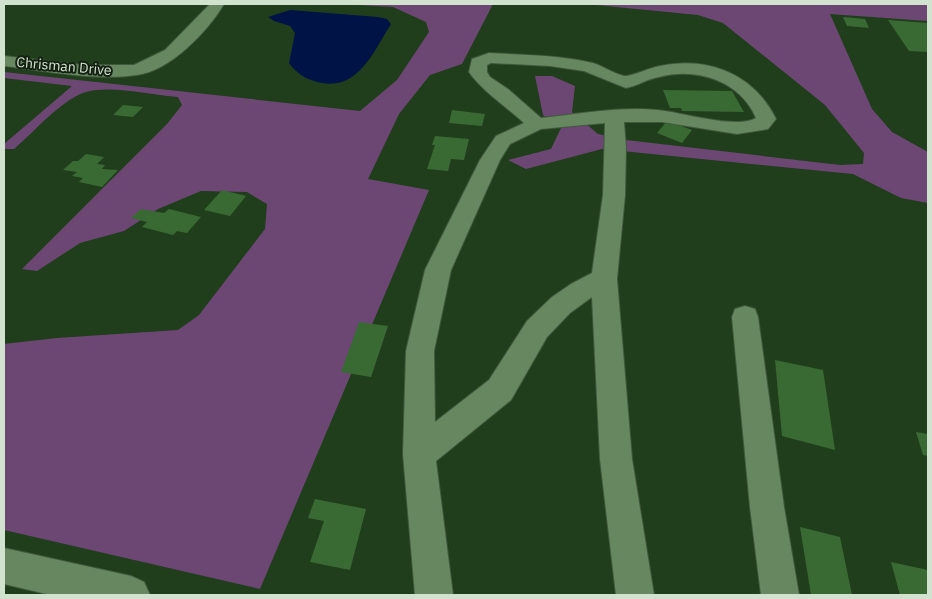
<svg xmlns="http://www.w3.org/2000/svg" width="932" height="599" viewBox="0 0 932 599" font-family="'IBM Plex Sans',sans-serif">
	<rect width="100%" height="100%" fill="#203e1c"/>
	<path fill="#6d4774" d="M340,4H493L462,64L430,75L399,114L368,179L429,190L260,589L4,530V344L57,338L178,330L199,315L265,229L267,204L247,192L201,191L158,209L124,231L80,243L37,271L22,269L167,124L182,105L178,97C152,95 111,85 86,92C62,99 34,132 14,149H4V144L72,86L4,78V72L360,111L397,80L429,32L426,22L393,7Z
		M586,4H928V21L830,14L872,109L892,132L928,152V203L901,198L853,174L602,149L526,169L508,160L551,149L561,128L543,115L535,76H552L575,86L572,112L598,134L626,140L840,165L863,164L864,153L825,105L723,23L698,15Z"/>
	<path fill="#001346" d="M290,10L378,17L387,19L391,24C375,49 359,90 322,83C307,80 298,75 289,63L295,33L290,26L274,21L268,17Z"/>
	<path fill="#3a6a33" d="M843,17L865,19L869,28L847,26Z
		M888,20L928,23V52L909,51Z
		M663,90L732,91L744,112L682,111L681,108H670Z
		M123,105L143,107L133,117L113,115Z
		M452,110L485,114L482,126L449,123Z
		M667,121L692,130L682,143L657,133Z
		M435,136L469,139L464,160L451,159L448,171L427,169L435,145H432Z
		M86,154L104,157L97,164L105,165L102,169L118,170L102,187L79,182L83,178L72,176L77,172L63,170L73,161H78Z
		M222,190L246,196L230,216L204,210Z
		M141,209L164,213L169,209L201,217L187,233L177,231L173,235L142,227L147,222L131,218Z
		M359,322L388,326L371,377L341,372Z
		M775,360L823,370L835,450L782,436Z
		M916,432L928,434V456L923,455Z
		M315,499L366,509L350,570L310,562L324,521L308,518Z
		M800,527L840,537L852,595H811Z
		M891,562L928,570V595H900Z"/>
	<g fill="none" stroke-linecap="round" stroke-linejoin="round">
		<g stroke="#40593c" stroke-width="2">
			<path id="minor" d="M210,4H224C208,31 170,71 137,75C96,81 46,71 4,66V56L83,65H134L165,50Z
				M489,53C522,55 555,55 588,62C601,64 611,73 624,76C630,77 652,67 660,66C708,56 754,74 776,119L768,129L737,134L662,122H624L626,147L625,195L617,279L632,459L654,595H616L600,459L592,297L570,313L547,337L511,400L436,461L453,595H415L403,454L406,351L425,270L480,160L496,136L524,123C507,107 482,91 469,72L472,59ZM491,63L550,66L584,71L626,88C637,86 647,79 659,77C697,67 740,81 756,118C737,129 687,114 665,111C625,105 581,114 541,118L508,89L490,77L487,72V65ZM605,123L603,195L592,273L571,284L552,297L527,321L489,380L435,422L434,351L451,270L500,160L510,144L541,129Z
				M745,306L755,309L758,317L784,507L799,595H761L750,507L732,317L735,309Z
				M4,548L131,576L144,582L150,595H51L4,584Z"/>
		</g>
		<use href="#minor" fill="#678761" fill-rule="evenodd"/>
	</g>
	<g text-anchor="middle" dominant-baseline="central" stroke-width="4" stroke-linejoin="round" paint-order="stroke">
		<g font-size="14" fill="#d1e3ce" stroke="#142112">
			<text transform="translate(64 66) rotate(5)">Chrisman Drive</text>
		</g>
	</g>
	<rect width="932" height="599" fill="none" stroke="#d1e3ce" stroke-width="10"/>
</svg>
